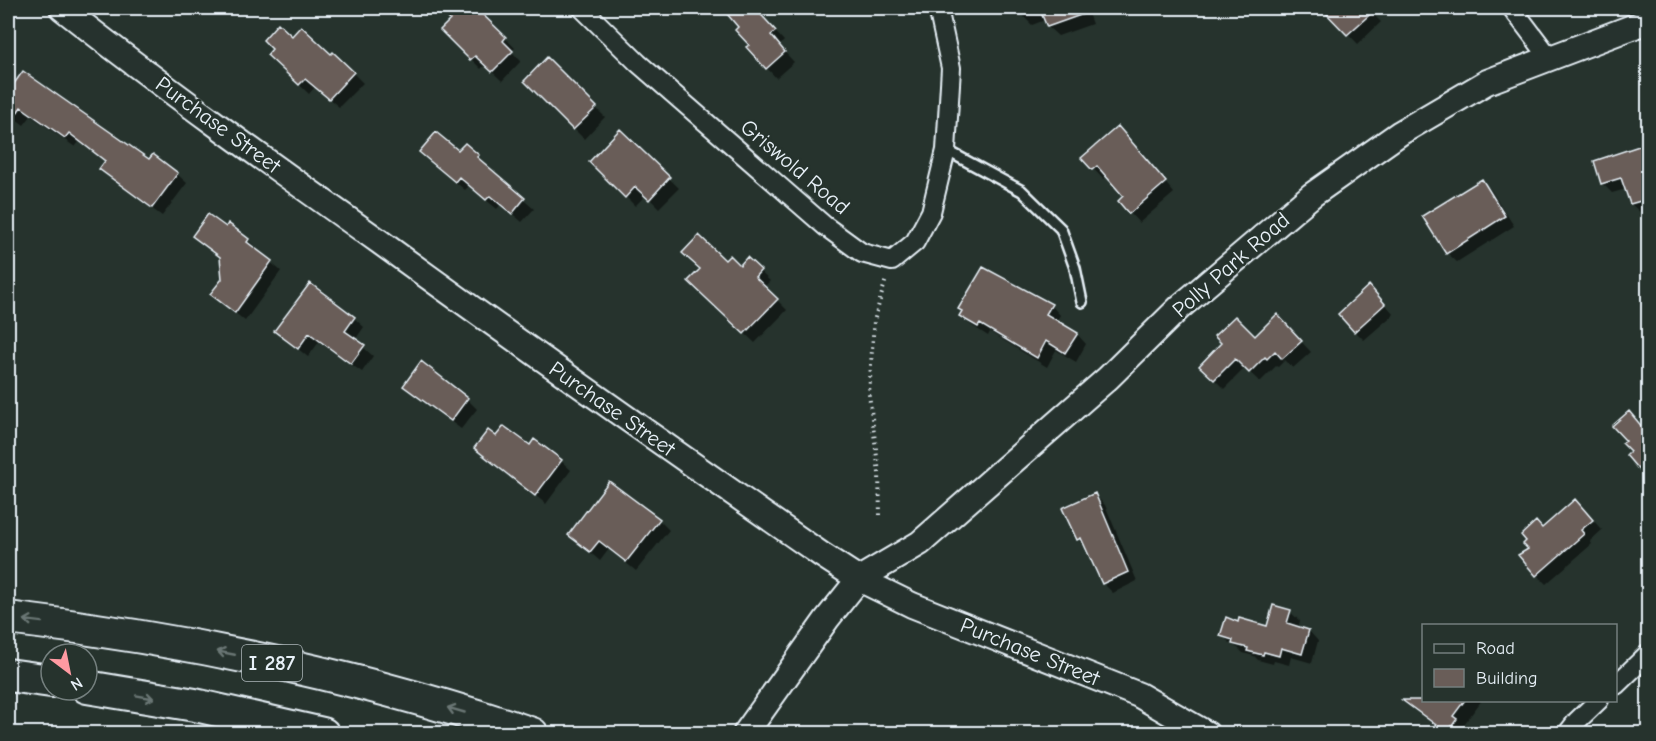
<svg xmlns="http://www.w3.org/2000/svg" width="1656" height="741" viewBox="0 0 1656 741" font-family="'Comic Neue',sans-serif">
	<rect width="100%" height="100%" fill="#26332d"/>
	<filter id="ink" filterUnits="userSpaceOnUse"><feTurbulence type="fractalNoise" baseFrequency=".0167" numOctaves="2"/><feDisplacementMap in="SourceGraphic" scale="12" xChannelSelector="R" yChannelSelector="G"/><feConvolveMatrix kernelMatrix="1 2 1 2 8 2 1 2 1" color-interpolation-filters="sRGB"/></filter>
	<g filter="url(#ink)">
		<path fill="#0007" d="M458,8H467L472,13L476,9L515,48L511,51L521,61L502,81L485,65L481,69L442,30L452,20L449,17Z
			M730,8H753L784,41L779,46L794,62L776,78L767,68L727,10Z
			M1019,8H1086L1092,24L1058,36L1048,27L1045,20L1032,25L1022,15Z
			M1323,8H1367L1381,22L1358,44Z
			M292,38L353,73L363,83L339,107L315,87L309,94L279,65Z
			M547,59L605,117L584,139L526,81Z
			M23,73L149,161L177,174L187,183L162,216L110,178L101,169L105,162L79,142L75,147L31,116L24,125L8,113V95Z
			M620,131L679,188L659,208L646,195L635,206L591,162Z
			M1128,138L1174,193L1139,223L1130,213L1125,197L1107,176L1103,179L1083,158Z
			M465,145L488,166L486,167L534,209L522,222L501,204L497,209L469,186L465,190L431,162L458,152Z
			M1648,145V211L1641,213L1631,204L1626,189L1612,193L1602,183L1596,162Z
			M1482,181L1491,190L1514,226L1457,262L1447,253Z
			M194,236L244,249L249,241L258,249L257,251L281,271L245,321L212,294L224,279L222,259Z
			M747,259L770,281L764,287L787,310L755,343L700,291L726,262L740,267Z
			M1379,297L1394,314L1364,340L1355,331Z
			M1051,305L1060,315L1056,322L1077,334L1086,344L1076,362L1056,350L1047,367L990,332L988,336L971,325L961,315Z
			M1277,316L1311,352L1293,368L1285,360L1278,367L1276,366L1260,382L1245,368L1224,389L1201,366L1255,338Z
			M354,318L364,327L355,340L373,356L362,372L319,342L308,357L276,331Z
			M405,386L467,399L477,409L461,429L415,395Z
			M1629,413L1647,433L1648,431V478L1628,455L1632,451L1628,441Z
			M497,439L530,447L561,461L571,470L546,504L476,448Z
			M610,484L659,520L669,530L636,571L609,549L600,561L570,535Z
			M1095,495L1105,505L1137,581L1113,593L1103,583L1087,548L1078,539Z
			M1585,511L1602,530L1590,541L1592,544L1546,584L1537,575L1530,549L1542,530Z
			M1290,612L1300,621L1298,628L1309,631L1318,641L1312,663L1291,657L1289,665L1274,661L1273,664L1258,660L1254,656L1243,653L1238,648L1232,645L1222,635L1239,624L1268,628Z
			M1424,693V700H1482L1462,727L1466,730L1463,734H1446L1413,707Z"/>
		<path fill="#695d58" stroke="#e8f1f8" stroke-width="1.5" d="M456,8H476L506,37L503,41L513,51L492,72L475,56L470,60L440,30L450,20L447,17Z
			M722,8H755L776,31L771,35L785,52L766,69L746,47L749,45L735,30L738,27Z
			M1039,8H1095V10L1047,27Z
			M1321,8H1377L1347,35Z
			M278,23L292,36L301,26L331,54L333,52L354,72L329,99L305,79L299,85L267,55L272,49L263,40Z
			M547,57L597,107L573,130L524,81Z
			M23,71L149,159L153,154L178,173L152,208L99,169L105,161L69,133L65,138L21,107L8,126V92Z
			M1118,126L1166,182L1129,214L1118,201L1123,196L1097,166L1092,170L1081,158Z
			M620,129L670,177L649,200L635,187L625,198L589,162Z
			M436,132L458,150L465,143L479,155L477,157L525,198L512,214L490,196L486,200L459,177L455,182L419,152Z
			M1648,143V199L1630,204L1621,178L1601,184L1594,161Z
			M1482,179L1505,216L1446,254L1422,216Z
			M208,214L226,227L228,223L249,239L247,242L272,261L235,313L210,294L222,279L220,257L192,236Z
			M699,235L725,260L730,255L740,265L747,257L761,270L755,277L778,299L744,334L688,281L700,269L682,253Z
			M983,267L1052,304L1046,314L1078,333L1065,353L1046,341L1037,358L980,324L978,327L959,316L962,311L958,309Z
			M310,283L355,317L345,331L365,345L351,364L309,333L298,349L274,331Z
			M1369,285L1385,304L1354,332L1338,314Z
			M1277,314L1302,341L1282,359L1275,351L1267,359L1265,357L1249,373L1235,359L1214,380L1199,366L1221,343L1214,336L1235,316L1255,336Z
			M421,361L468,398L451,421L403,386Z
			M1629,411L1648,434V481L1626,455L1630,451L1622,443L1626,441L1612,426Z
			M504,426L530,445L534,439L562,460L535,496L474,448L488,430L496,436Z
			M609,481L660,519L626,562L599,541L590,552L568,535Z
			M1095,493L1128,572L1102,584L1081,538L1077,540L1062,508Z
			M1575,499L1593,520L1581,530L1584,534L1536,576L1518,555L1528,549L1523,544L1526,541L1521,535L1536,521L1542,528Z
			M1273,605L1291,610L1287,623L1309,630L1302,654L1281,648L1279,656L1264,652L1263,655L1247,651L1248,648L1232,644L1233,640L1220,636L1226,617L1238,622L1239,618L1267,626Z
			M1402,700H1465L1453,716L1457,719L1447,733Z"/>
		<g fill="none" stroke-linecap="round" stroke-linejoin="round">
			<g stroke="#e8f1f8" stroke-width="14">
				<path id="lane" d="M946,150L1022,191L1061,229L1075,268L1082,302"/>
			</g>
			<g stroke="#e8f1f8" stroke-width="22">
				<path id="street" d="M582,8L638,63L825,226L862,253L892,261L915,242L931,212L946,150L951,68L938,8
					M1512,8L1549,57
					M1616,685L1648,654
					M1567,734L1577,721L1599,700"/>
			</g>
			<g stroke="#e8f1f8" stroke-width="28">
				<path id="secondary" d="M62,8C165,89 273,166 380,242C526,348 674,452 822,555L859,579L912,605L1139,695L1207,734
					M745,734L827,619L859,579L920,543L1108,378L1180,307L1312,195L1400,133L1487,82L1648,21"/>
			</g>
			<g stroke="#e8f1f8" stroke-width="36">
				<path id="highway" d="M8,618C185,639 362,676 532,734
					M8,675L51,681
					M87,687L195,705L323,734"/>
			</g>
			<path stroke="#e8f1f8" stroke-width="4" stroke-dasharray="1.5 4.5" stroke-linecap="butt" d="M880,515L879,473L869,394L874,321L886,279"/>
			<use href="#lane" stroke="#26332d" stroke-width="9"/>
			<use href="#street" stroke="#26332d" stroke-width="18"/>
			<use href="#secondary" stroke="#26332d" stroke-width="24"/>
			<use href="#highway" stroke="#26332d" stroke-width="32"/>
		</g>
		<defs><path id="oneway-shaft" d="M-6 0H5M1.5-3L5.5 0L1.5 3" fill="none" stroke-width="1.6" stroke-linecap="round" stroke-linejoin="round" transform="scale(1.5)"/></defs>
		<g stroke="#6a7674">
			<use href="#oneway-shaft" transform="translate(33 621) rotate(-173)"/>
			<use href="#oneway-shaft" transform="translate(226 653) rotate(-169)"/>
			<use href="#oneway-shaft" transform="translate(145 697) rotate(10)"/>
			<use href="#oneway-shaft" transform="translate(456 710) rotate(-164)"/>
		</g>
	</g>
	<g text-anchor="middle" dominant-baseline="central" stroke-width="5" stroke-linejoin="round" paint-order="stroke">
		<rect fill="#26332d" stroke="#aeb8bb" stroke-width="1.5" x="242" y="645" width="60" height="36" rx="4.5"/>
		<g font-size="21" font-weight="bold" fill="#e8f1f8">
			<text x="272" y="663">I 287</text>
		</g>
		<g font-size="22" fill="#e8f1f8" stroke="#26332d">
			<text transform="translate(218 125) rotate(36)">Purchase Street</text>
			<text transform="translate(795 167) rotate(40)">Griswold Road</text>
			<text transform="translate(1231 265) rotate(-41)">Polly Park Road</text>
			<text transform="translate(612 409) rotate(35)">Purchase Street</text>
			<text transform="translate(1030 652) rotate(22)">Purchase Street</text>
		</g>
	</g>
	<rect width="1656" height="741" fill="none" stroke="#26332d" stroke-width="30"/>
	<rect x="15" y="15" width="1626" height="711" fill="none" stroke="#e8f1f8" stroke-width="2" filter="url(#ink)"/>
	<rect x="1422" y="624" width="195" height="78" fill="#26332d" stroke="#747f7e" stroke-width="1.5"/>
	<rect x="1434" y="644" width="30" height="9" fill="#26332d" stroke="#747f7e" stroke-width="1.5"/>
	<text x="1476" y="654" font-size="18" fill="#e8f1f8">Road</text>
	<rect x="1434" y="669" width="30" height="18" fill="#695d58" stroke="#747f7e" stroke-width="1.5"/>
	<text x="1476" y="684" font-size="18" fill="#e8f1f8">Building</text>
	<g transform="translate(69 672) rotate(148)"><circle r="28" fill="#26332d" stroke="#747f7e" stroke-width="1.5"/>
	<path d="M0-4.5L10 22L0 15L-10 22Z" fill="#ff9aa2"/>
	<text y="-9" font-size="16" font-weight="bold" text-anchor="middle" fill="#e8f1f8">N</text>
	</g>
</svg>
